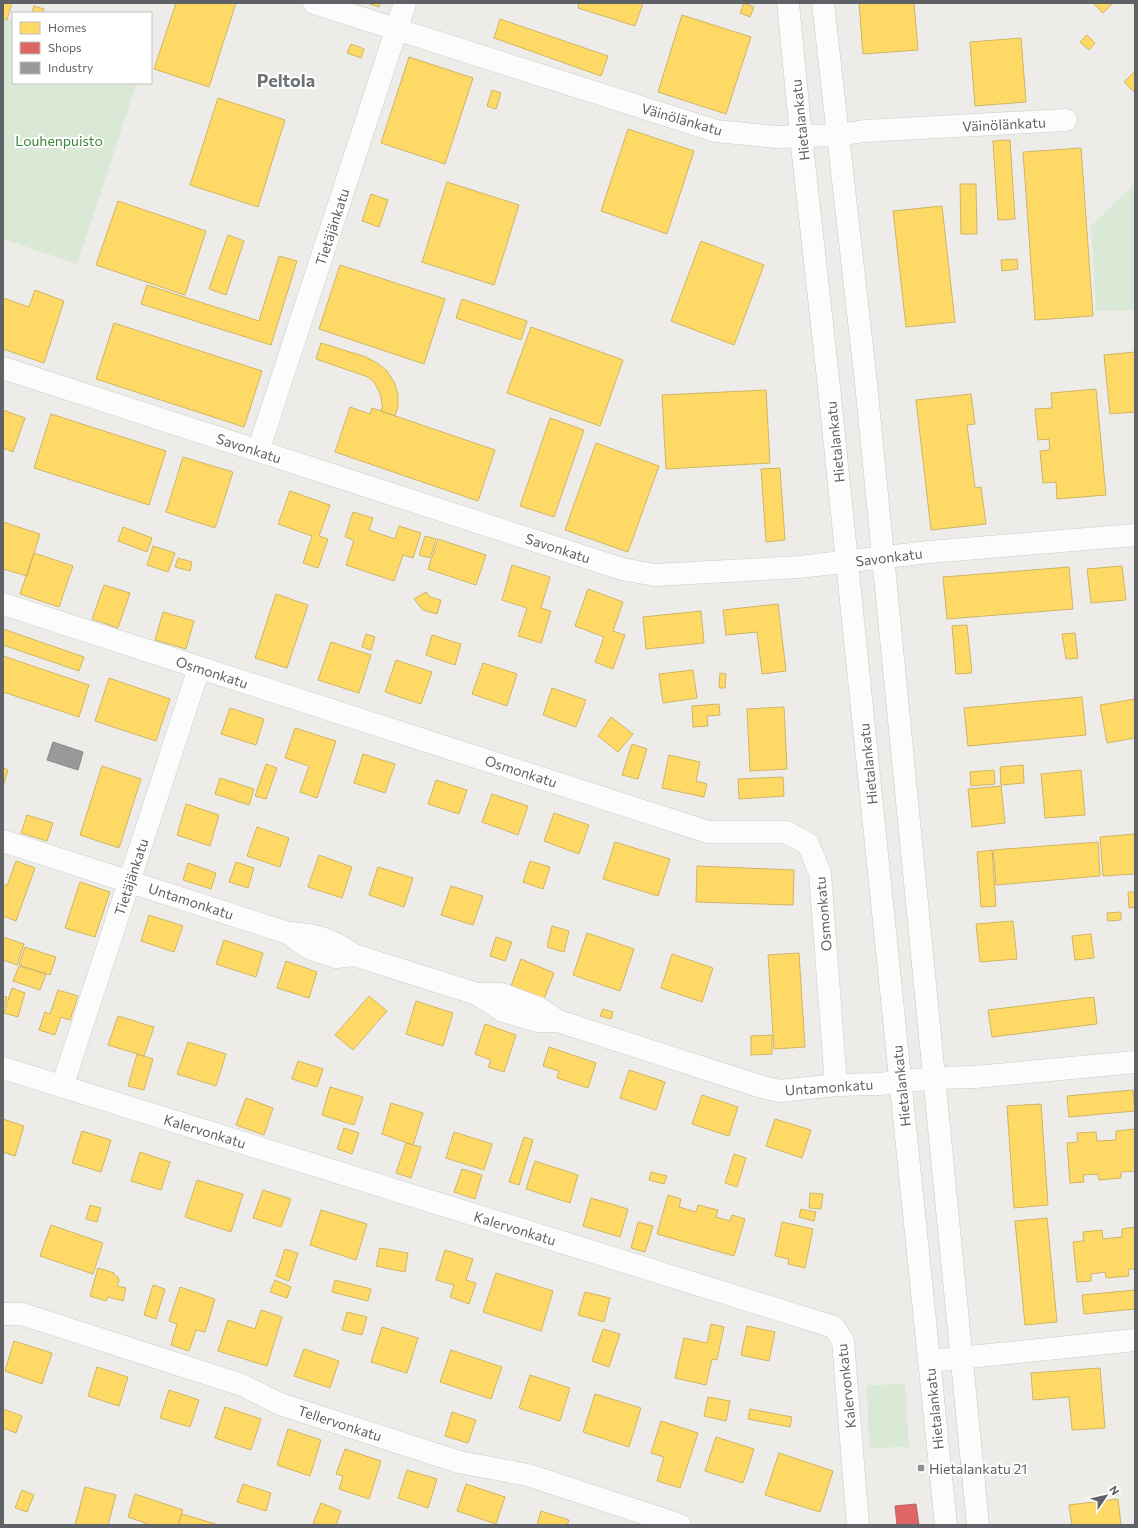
<svg xmlns="http://www.w3.org/2000/svg" width="1138" height="1528" viewBox="0 0 1138 1528" font-family="Commissioner,sans-serif">
	<rect width="100%" height="100%" fill="#eeece9"/>
	<path fill="#d9e9d5" d="M3,18L13,21V83H137L77,264L3,239Z
		M1135,184V310L1096,311L1091,226Z
		M905,1384L909,1447L869,1448L867,1385Z"/>
	<path fill="#ffd966" stroke="#cfb566" d="M3,3H12L7,20L3,18Z
		M176,3H236L209,87L154,69Z
		M367,3H380L379,7Z
		M579,3H643L635,26L578,8Z
		M744,3L754,7L750,17L740,13Z
		M859,3H914L918,50L863,54Z
		M1093,3H1113L1103,13Z
		M34,6L44,9L43,13H32Z
		M682,15L751,37L726,114L658,92Z
		M500,19L608,56L601,76L494,38Z
		M1087,35L1095,43L1089,50L1080,42Z
		M1021,38L1026,102L975,106L970,42Z
		M351,44L364,49L361,58L347,53Z
		M409,57L473,78L445,164L381,143Z
		M1135,71V93L1124,82Z
		M492,90L501,93L496,109L487,106Z
		M218,98L285,120L258,207L190,185Z
		M628,129L694,151L667,234L601,211Z
		M1010,140L1015,219L998,220L993,141Z
		M1081,148L1093,316L1035,320L1023,152Z
		M447,182L519,205L494,285L422,262Z
		M960,184H976L977,234H961Z
		M371,194L388,200L379,227L362,221Z
		M118,201L206,231L185,295L96,265Z
		M942,206L955,322L906,327L893,211Z
		M228,235L244,241L226,295L209,289Z
		M701,241L764,265L734,345L671,321Z
		M279,256L297,261L271,345L141,304L147,285L259,321Z
		M1017,259L1018,269L1002,271L1001,260Z
		M340,265L445,299L424,364L319,329Z
		M35,290L64,301L44,363L3,349V298L29,307Z
		M462,299L527,321L521,340L456,318Z
		M114,323L262,371L244,427L96,379Z
		M531,327L623,360L600,426L507,393Z
		M321,343L366,357L377,363L387,371L394,382L398,394V407L395,416L381,411L383,405H382L381,397L378,389L374,382L368,377L316,359Z
		M1135,352V412L1110,414L1104,355Z
		M1096,389L1106,495L1057,499L1056,482L1043,483L1040,451L1050,450L1049,439L1038,440L1035,409L1052,408L1051,393Z
		M766,390L770,463L666,469L662,395Z
		M971,394L975,424L967,425L975,488L981,487L986,524L931,530L916,400Z
		M350,407L370,414L372,408L495,450L478,501L335,452Z
		M3,410L25,418L13,452L3,448Z
		M51,414L166,451L149,505L34,468Z
		M550,418L584,430L554,517L520,506Z
		M596,443L659,466L628,552L565,530Z
		M183,457L233,472L215,528L166,512Z
		M780,468L785,540L766,542L761,469Z
		M290,491L330,505L319,536L328,539L318,568L303,563L312,536L278,524Z
		M353,512L373,518L369,530L395,539L399,526L421,533L413,558L403,555L394,581L346,565L354,540L345,537Z
		M3,522L40,534L27,576L3,569Z
		M123,527L152,538L147,552L118,541Z
		M425,536L436,539L430,558L419,555Z
		M438,539L486,555L476,585L428,569Z
		M153,546L175,553L168,572L147,565Z
		M34,553L73,566L59,607L20,594Z
		M178,558L192,562L190,571L175,567Z
		M512,565L550,577L541,608L551,611L541,643L518,636L527,608L502,600Z
		M1122,566L1126,600L1091,603L1087,569Z
		M1069,567L1073,609L947,619L943,577Z
		M104,585L130,593L118,628L92,619Z
		M588,589L623,602L613,631L625,635L613,669L595,662L604,637L575,626Z
		M426,592L430,597L441,600L437,614L423,610L414,599Z
		M276,594L308,605L287,668L255,658Z
		M778,604L786,671L762,674L757,632L726,635L723,610Z
		M701,611L704,643L646,649L643,617Z
		M163,612L194,621L186,649L155,640Z
		M967,625L972,673L956,674L952,626Z
		M3,629L84,657L79,671L3,645Z
		M1075,633L1078,658L1066,659L1062,634Z
		M366,634L375,637L371,650L362,647Z
		M432,635L461,644L455,665L426,655Z
		M331,642L371,655L359,693L318,680Z
		M3,656L89,685L79,717L3,692Z
		M396,660L432,672L421,704L385,692Z
		M483,663L517,674L507,706L472,694Z
		M693,670L697,698L663,703L659,674Z
		M720,673L726,674L725,688H719Z
		M109,678L170,699L156,741L95,721Z
		M552,688L586,700L576,727L543,715Z
		M1082,697L1086,735L968,746L964,708Z
		M1135,699V738L1107,743L1100,705Z
		M719,704L720,715L707,716L708,726L693,727L692,706Z
		M784,707L787,769L750,771L747,709Z
		M230,708L264,719L256,745L221,734Z
		M611,717L633,734L618,752L598,736Z
		M295,728L336,741L317,798L300,792L309,766L285,758Z
		M632,744L647,749L638,779L622,775Z
		M363,754L395,764L385,793L354,783Z
		M669,755L700,762L696,781L707,784L704,797L662,788Z
		M266,764L277,768L266,799L255,796Z
		M1023,765L1024,783L1001,785L1000,767Z
		M102,766L141,779L119,848L80,835Z
		M3,768L8,770L3,786Z
		M994,770L995,784L971,786L970,772Z
		M1081,770L1085,815L1045,818L1041,774Z
		M783,777L784,796L739,799L738,779Z
		M220,778L254,789L249,805L215,794Z
		M436,780L467,790L459,814L428,804Z
		M1001,786L1005,823L972,827L968,789Z
		M492,794L528,806L518,835L482,822Z
		M186,804L219,815L210,846L177,835Z
		M554,813L589,825L579,854L544,841Z
		M27,815L53,823L47,841L21,833Z
		M257,827L289,838L280,867L247,856Z
		M1135,834V874L1103,876L1100,837Z
		M615,842L670,859L658,896L603,879Z
		M1098,842L1100,876L996,885L993,850Z
		M992,850L996,906L981,907L977,852Z
		M319,855L352,867L342,898L308,887Z
		M16,861L35,868L16,921L3,916V884L7,886Z
		M530,861L550,867L543,889L523,882Z
		M236,862L254,868L248,888L229,882Z
		M188,863L216,873L211,889L183,880Z
		M697,866L794,870L793,905L696,902Z
		M378,867L413,878L404,907L369,895Z
		M80,882L110,892L95,937L65,928Z
		M451,886L483,896L473,925L441,915Z
		M1128,892H1135V907L1129,908Z
		M1121,912V920L1108,921L1107,913Z
		M149,915L183,926L174,952L141,941Z
		M1013,921L1017,959L980,962L976,924Z
		M552,926L569,931L564,952L547,947Z
		M587,933L634,949L620,991L573,975Z
		M1091,934L1094,958L1075,960L1072,936Z
		M3,937L24,944L17,965L3,960Z
		M496,937L512,942L505,961L490,956Z
		M224,940L263,953L256,977L216,964Z
		M25,947L56,957L50,975L19,965Z
		M799,953L805,1047L774,1049L768,955Z
		M672,954L713,968L702,1002L661,988Z
		M521,959L554,973L544,999L511,986Z
		M286,961L317,972L309,998L277,988Z
		M19,966L46,974L40,990L13,981Z
		M12,988L25,993L18,1017L4,1013Z
		M58,990L78,996L70,1020L61,1017L55,1035L39,1030L45,1012L50,1014Z
		M3,996L7,997L3,1010Z
		M369,996L387,1011L353,1050L335,1035Z
		M1094,997L1097,1024L992,1037L988,1010Z
		M416,1001L453,1013L443,1046L406,1034Z
		M603,1009L613,1012L611,1019L600,1016Z
		M118,1016L154,1027L144,1056L108,1045Z
		M485,1024L516,1035L504,1072L488,1067L491,1060L475,1054Z
		M772,1035V1054L751,1055V1036Z
		M188,1042L226,1054L216,1086L177,1074Z
		M549,1047L596,1063L588,1088L557,1078L559,1071L543,1066Z
		M137,1054L153,1059L144,1090L128,1086Z
		M298,1061L323,1069L317,1087L292,1079Z
		M629,1070L665,1082L656,1110L620,1098Z
		M330,1087L363,1097L354,1125L322,1115Z
		M1133,1090L1135,1111L1069,1117L1067,1096Z
		M702,1095L738,1107L729,1136L692,1124Z
		M246,1098L273,1108L264,1135L236,1125Z
		M391,1103L423,1113L413,1145L382,1134Z
		M1041,1104L1048,1205L1014,1208L1007,1106Z
		M3,1119L24,1126L15,1156L3,1152Z
		M775,1119L811,1130L802,1158L766,1146Z
		M344,1128L359,1133L352,1154L337,1149Z
		M1135,1129V1171L1121,1172V1178L1099,1180L1098,1174L1083,1175L1084,1182L1070,1183L1067,1143L1078,1142L1077,1133L1096,1132L1097,1141L1116,1140V1131Z
		M82,1131L111,1140L101,1172L72,1163Z
		M454,1132L492,1144L484,1170L446,1158Z
		M524,1137L533,1140L519,1185L509,1182Z
		M406,1143L421,1147L411,1178L396,1173Z
		M140,1152L170,1162L161,1190L131,1181Z
		M734,1154L746,1158L737,1187L725,1183Z
		M535,1161L578,1175L570,1203L526,1189Z
		M462,1169L482,1175L475,1199L454,1192Z
		M651,1172L667,1176L664,1184L649,1180Z
		M197,1180L243,1194L231,1232L185,1217Z
		M263,1190L291,1199L281,1227L253,1218Z
		M810,1193L823,1194L821,1209L809,1208Z
		M668,1195L681,1199L679,1207L696,1212L698,1205L718,1210L716,1217L730,1221L732,1215L745,1219L734,1256L657,1234Z
		M591,1198L628,1209L620,1237L583,1226Z
		M90,1205L101,1208L97,1222L86,1219Z
		M801,1209L816,1212L814,1221L799,1217Z
		M321,1210L367,1224L356,1260L310,1245Z
		M1047,1218L1057,1322L1025,1325L1015,1221Z
		M638,1222L653,1226L645,1252L631,1248Z
		M782,1222L813,1229L805,1268L788,1264L789,1259L775,1256Z
		M51,1225L103,1243L93,1274L40,1256Z
		M1135,1227V1269H1128L1129,1276L1106,1278L1105,1272L1091,1274V1281L1077,1282L1073,1242L1084,1241L1083,1232L1102,1230L1103,1239L1122,1237V1229Z
		M380,1248L408,1253L405,1272L376,1266Z
		M285,1249L298,1253L289,1281L276,1276Z
		M445,1250L473,1259L466,1280L476,1283L469,1304L450,1297L454,1285L436,1280Z
		M98,1268L114,1273V1275L118,1277L119,1281L117,1286L126,1288L123,1301L108,1297L106,1301L90,1296Z
		M496,1273L553,1291L541,1331L483,1312Z
		M275,1280L291,1287L287,1298L270,1292Z
		M335,1280L371,1289L368,1301L332,1292Z
		M153,1285L165,1289L156,1319L144,1315Z
		M180,1287L215,1299L205,1332L196,1330L189,1351L171,1345L177,1324L169,1321Z
		M1135,1290V1309L1084,1314L1082,1295Z
		M585,1292L610,1298L604,1322L578,1315Z
		M261,1310L282,1317L267,1366L218,1351L228,1320L255,1329Z
		M347,1312L367,1317L362,1335L342,1330Z
		M711,1324L724,1327L717,1360L712,1359L706,1385L675,1378L684,1338L707,1343Z
		M747,1326L775,1332L769,1361L741,1355Z
		M382,1327L418,1338L407,1373L371,1362Z
		M603,1329L620,1334L609,1367L592,1361Z
		M14,1341L52,1353L42,1384L5,1371Z
		M304,1349L339,1361L330,1388L294,1376Z
		M451,1350L502,1367L491,1399L440,1382Z
		M97,1367L128,1377L119,1406L88,1396Z
		M1100,1368L1105,1428L1072,1430L1069,1397L1033,1400L1031,1373Z
		M530,1375L570,1388L560,1421L519,1408Z
		M169,1390L199,1400L190,1427L160,1418Z
		M595,1394L641,1408L629,1447L583,1432Z
		M708,1397L730,1401L726,1421L704,1416Z
		M225,1407L261,1419L251,1450L215,1438Z
		M3,1409L22,1416L16,1433L3,1428Z
		M750,1409L792,1417L790,1427L748,1419Z
		M452,1412L476,1420L468,1443L445,1436Z
		M661,1421L698,1433L680,1488L657,1481L664,1457L651,1453Z
		M288,1429L321,1440L310,1476L277,1465Z
		M716,1437L754,1449L743,1483L705,1471Z
		M345,1449L381,1461L369,1499L339,1489L343,1476L336,1474Z
		M779,1453L833,1471L820,1512L765,1495Z
		M407,1470L437,1479L428,1508L398,1498Z
		M243,1484L271,1493L266,1511L237,1502Z
		M466,1484L505,1497L496,1524L457,1511Z
		M85,1487L116,1495L108,1525H75Z
		M22,1490L34,1495L27,1512L15,1508Z
		M135,1494L183,1510L178,1525H151L128,1517Z
		M1118,1499L1121,1525H1072L1069,1505Z
		M321,1503L341,1511L336,1525H320L313,1523Z
		M541,1511L569,1520L567,1525H537Z
		M182,1514L219,1525H178Z"/>
	<path fill="#e06666" stroke="#b96566" d="M916,1504L919,1525H897L895,1506Z"/>
	<path fill="#999" stroke="#87888a" d="M53,742L83,752L78,770L47,760Z"/>
	<g fill="none" stroke-linecap="round" stroke-linejoin="round">
		<g stroke="#cacbcb" stroke-width="23">
			<path id="minor" d="M314,3L716,131L776,137L838,135L864,131L1066,120
				M3,368L622,569L655,575L799,567L929,552L1135,535
				M258,451L405,3
				M3,604L708,832H786L808,844L820,873L836,1085
				M3,841L288,933
				M354,955L336,957L309,948L288,933C315,934 332,939 354,955L477,994
				M558,1021H537L503,1011L477,994H501L539,1008L558,1021L762,1087L780,1091L836,1085L879,1084L935,1078L975,1077L1135,1062
				M3,1068L834,1327L843,1341L858,1525
				M62,1087L199,668
				M3,1314H22L242,1385L280,1404L459,1462L528,1475L680,1525
				M930,1361L1135,1340"/>
		</g>
		<g stroke="#c8c8c8" stroke-width="23">
			<path id="secondary" d="M788,3L801,136L829,387L946,1525
				M823,3L866,383L978,1525"/>
		</g>
		<use href="#minor" stroke="#fcfcfc" stroke-width="22"/>
		<use href="#secondary" stroke="#fcfcfc" stroke-width="22"/>
	</g>
	<rect fill="#909294" stroke="#fff" stroke-width="1.5" x="917" y="1464" width="8" height="8" rx="2"/>
	<g text-anchor="middle" dominant-baseline="central" stroke-width="4" stroke-linejoin="round" paint-order="stroke">
		<g font-size="14" fill="#5e6267" stroke="#fff">
			<text transform="translate(682 119) rotate(16)">Väinölänkatu</text>
			<text transform="translate(800 120) rotate(-96)">Hietalankatu</text>
			<text transform="translate(1004 124) rotate(-3)">Väinölänkatu</text>
			<text transform="translate(332 227) rotate(-72)">Tietäjänkatu</text>
			<text transform="translate(835 442) rotate(-96)">Hietalankatu</text>
			<text transform="translate(249 448) rotate(18)">Savonkatu</text>
			<text transform="translate(558 548) rotate(18)">Savonkatu</text>
			<text transform="translate(889 557) rotate(-7)">Savonkatu</text>
			<text transform="translate(212 672) rotate(18)">Osmonkatu</text>
			<text transform="translate(868 764) rotate(-96)">Hietalankatu</text>
			<text transform="translate(521 771) rotate(18)">Osmonkatu</text>
			<text transform="translate(131 877) rotate(-72)">Tietäjänkatu</text>
			<text transform="translate(191 901) rotate(18)">Untamonkatu</text>
			<text transform="translate(823 914) rotate(-95)">Osmonkatu</text>
			<text transform="translate(901 1086) rotate(-96)">Hietalankatu</text>
			<text transform="translate(829 1087) rotate(-4)">Untamonkatu</text>
			<text transform="translate(205 1131) rotate(17)">Kalervonkatu</text>
			<text transform="translate(515 1228) rotate(17)">Kalervonkatu</text>
			<text transform="translate(846 1386) rotate(-96)">Kalervonkatu</text>
			<text transform="translate(934 1409) rotate(-96)">Hietalankatu</text>
			<text transform="translate(340 1423) rotate(18)">Tellervonkatu</text>
		</g>
		<g font-size="14" fill="#398537" stroke="#fff">
			<text x="59" y="140">Louhenpuisto</text>
		</g>
		<g font-size="14" fill="#5e6267" stroke="#fff" text-anchor="start">
			<text x="929" y="1468">Hietalankatu 21</text>
		</g>
		<g font-size="18" font-weight="bold" fill="#6f7479" stroke="#fff">
			<text x="286" y="80">Peltola</text>
		</g>
	</g>
	<rect width="1138" height="1528" fill="none" stroke="#5e6267" stroke-width="8"/>
	<rect x="12" y="12" width="140" height="72" fill="#ffffff" stroke="#bfc0c2"/>
	<rect x="20" y="22" width="20" height="12" fill="#ffd966" stroke="#bfc0c2"/>
	<text x="48" y="32" font-size="12" fill="#5e6267">Homes</text>
	<rect x="20" y="42" width="20" height="12" fill="#e06666" stroke="#bfc0c2"/>
	<text x="48" y="52" font-size="12" fill="#5e6267">Shops</text>
	<rect x="20" y="62" width="20" height="12" fill="#999999" stroke="#bfc0c2"/>
	<text x="48" y="72" font-size="12" fill="#5e6267">Industry</text>
	<g transform="translate(1106 1496) rotate(56)" stroke="#ffffff" stroke-width="3" paint-order="stroke">
	<path d="M0-3L7 15L0 10L-7 15Z" fill="#5e6267"/>
	<text y="-6" font-size="11" font-weight="bold" text-anchor="middle" fill="#5e6267">N</text>
	</g>
</svg>
